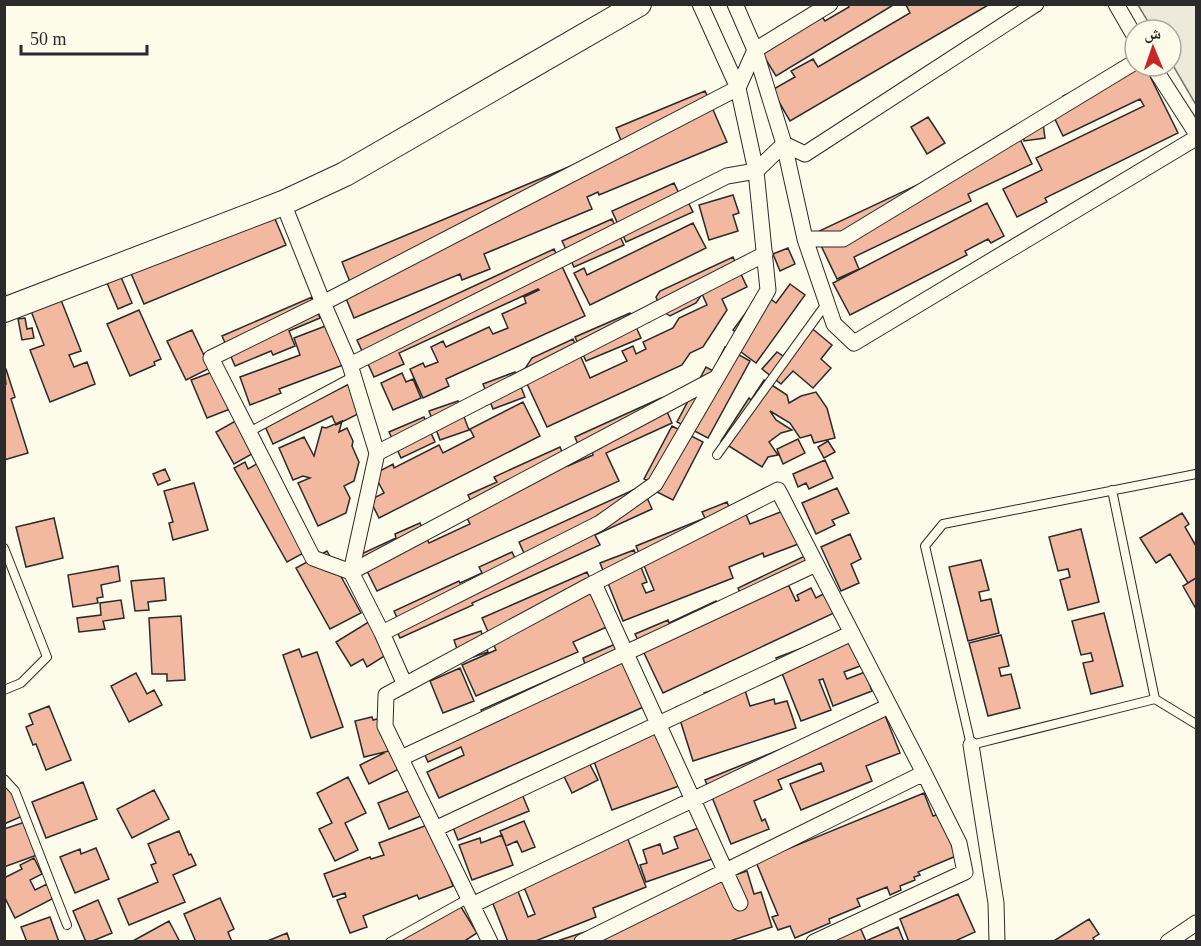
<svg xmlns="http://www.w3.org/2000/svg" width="1201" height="946" viewBox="0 0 1201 946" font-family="'Times New Roman','Noto Naskh Arabic',serif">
	<rect width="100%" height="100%" fill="#fdfbea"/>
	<path fill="#ecebdb" stroke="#74746e" stroke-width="1.5" d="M1138,5H1196V105L1171,62V30H1153Z"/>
	<path fill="#f2b8a0" stroke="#2b2b2b" stroke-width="1.5" d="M847,4H895L776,76L760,50L820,14L825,21L849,7Z
		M907,4H990L790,121L772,90L795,77L791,71L813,59L818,67L910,13L906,5Z
		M1135,61V66H1145L1178,133L1045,198L1047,202L1017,217L1003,189L1042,170L1036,158L1144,106L1140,99L1063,136L1053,115L1069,107L1063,96Z
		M705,91L727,142L599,195L598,192L587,197L592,209L484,254L490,269L462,280L460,274L354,318L341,286L350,282L342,262L614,148L622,143L616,128Z
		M928,117L945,143L927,154L911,127Z
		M1043,123L1045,138L1024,141L1022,125Z
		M1019,137L1032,164L968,194L971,201L854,257L859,269L837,279L815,233Z
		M674,183L683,202L687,200L693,212L626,242L612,211Z
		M733,195L739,213L733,215L738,231L709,240L699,205Z
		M987,203L1004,236L991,243L988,239L965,251L967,255L850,315L833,283Z
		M273,214L286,245L144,304L130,271Z
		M612,219L624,245L574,267L562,241Z
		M693,223L706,248L590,305L574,273L584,268L587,275Z
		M788,248L795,264L780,271L773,254Z
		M554,249L585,316L446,379L449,386L423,398L410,369L423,363L425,367L438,362L431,347L443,341L446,347L489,327L493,334L508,328L502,314L526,303L524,297L539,290L538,289L399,353L404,364L374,377L357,340Z
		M733,257L747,287L722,299L727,310L703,347L690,353L682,365L547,427L522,373L532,358L573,339L590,378L627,361L622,351L633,346L636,354L646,349L643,342L673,328L679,318L707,305L702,294L696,303L670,316L661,310L656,297L660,291Z
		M121,277L132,303L118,309L107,283Z
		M790,284L805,295L756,363L733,346L741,336L733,330L761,292L776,303Z
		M312,297L320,318L289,331L295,346L273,355L271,351L235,366L222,336Z
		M61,300L81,351L69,355L74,367L87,362L95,384L50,402L30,350L44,345L31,311Z
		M139,310L161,359L154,362L155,365L130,376L107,324Z
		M630,313L641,338L586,361L575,337Z
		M25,318L27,329L32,328L34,338L22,340L18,319Z
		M328,325L343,365L279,389L281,393L250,405L240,377L300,355L294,338Z
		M809,326L832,345L821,359L831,368L813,388L793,371L781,384L762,369L777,352L783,356Z
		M192,330L210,368L186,380L167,341Z
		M725,347L750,361L708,438L677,422L706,367L713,371Z
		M4,369H6L15,397L11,399L28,453L4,460V385L6,384Z
		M215,371L230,409L207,418L191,380Z
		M515,372L525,397L493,409L483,384Z
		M402,373L406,382L413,379L421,398L393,410L381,383Z
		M764,380L787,395L789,403L801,396L816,392L827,408L835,438L814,443L811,435L800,438L790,423L770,411L776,420L792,430L781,433L769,442L778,455L768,457L762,467L721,441L749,398L751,400Z
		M351,383L364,411L336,425L332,416L273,444L263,422L321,398Z
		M661,398L672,423L606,453L619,481L377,591L359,555L396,538L395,534L420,523L429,543L470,524L467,518L476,513L468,495L497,482L494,477L560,447L568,466L593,455L592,452L601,448L597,440L579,447L575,437Z
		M458,401L469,430L440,440L429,411Z
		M523,402L540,436L379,518L370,500L384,493L374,474L393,464L394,468L439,445L443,453L474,437L470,429Z
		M424,417L435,442L401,458L389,432Z
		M239,419L257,451L234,464L216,432Z
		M342,421L339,432L347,428L353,441L352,446L359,462L354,481L344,486L350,498L346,513L318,526L298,483L310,478L303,476L293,480L279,448L304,437L314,456L322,427L326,428Z
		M672,426L703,442L673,500L649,488L652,483L644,479Z
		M798,439L805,453L783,464L777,449Z
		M828,441L835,452L824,458L818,447Z
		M825,460L833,478L809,489L806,483L798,487L793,474Z
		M245,462L248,469L260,462L309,550L287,562L234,468Z
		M165,469L170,480L158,485L153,474Z
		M194,483L208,530L173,540L169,523L173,522L164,491Z
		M642,486L652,509L595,535L600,545L472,603L473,605L400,638L393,623L398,620L394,611L459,581L460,583L482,573L479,567L512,552L518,564L527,560L519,542Z
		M837,488L849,513L832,520L835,525L816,534L802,503Z
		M727,502L731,512L743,507L750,524L788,509L801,543L764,557L763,553L729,567L733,578L623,621L600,563L634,550L647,582L642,584L646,593L654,590L636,546L705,518L702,512Z
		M1182,513L1189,524L1185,527L1196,546V578L1188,583L1170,554L1156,563L1140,538Z
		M54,518L63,558L26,567L16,527Z
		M1081,529L1099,602L1068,610L1060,580L1070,577L1068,569L1058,571L1049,537Z
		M850,534L861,559L851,564L859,583L841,591L821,547Z
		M327,551L361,613L330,629L296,568Z
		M807,555L813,568L786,580L796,601L799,600L797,595L811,588L816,598L825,593L834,613L663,693L635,634L668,620L669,623L716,601L718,606L741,595L738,588Z
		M981,560L989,590L979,592L981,601L991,599L999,633L968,641L949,567Z
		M118,566L120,581L101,585L103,597L97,598L98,603L73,607L68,575Z
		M587,572L611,625L573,642L578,652L476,696L462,665L496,650L482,618Z
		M164,578L166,600L148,602L149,610L135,611L131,581Z
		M1196,578V609L1183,586Z
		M121,600L124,618L103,621L105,629L79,632L77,618L101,615L100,603Z
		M1104,613L1123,686L1091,694L1083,663L1093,661L1091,653L1081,655L1072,621Z
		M181,616L185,680L167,681V674H152L149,618Z
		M375,618L394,650L367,667L363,659L351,666L336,642Z
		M481,631L488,652L461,661L454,640Z
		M847,631L860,666L844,672L847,679L865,672L872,691L833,706L823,679L819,680L831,710L801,721L776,658Z
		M1001,635L1009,666L999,668L1001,676L1011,674L1020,708L988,716L969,643Z
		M620,642L648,705L439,798L427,772L464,755L461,747L428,762L421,746L483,714L481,710L585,664L583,658Z
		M299,649L302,657L317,652L343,727L311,738L283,655Z
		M460,668L474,701L443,713L430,681Z
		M136,673L147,694L154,690L162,705L129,722L111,686Z
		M742,681L750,706L774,699L775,704L787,701L796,728L693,761L676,707L706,698L704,693Z
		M49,706L71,760L46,770L36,744L33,745L26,727L33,724L29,714Z
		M882,708L900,753L866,766L872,781L801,810L790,784L824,771L821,763L778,780L782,789L754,801L762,821L765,819L769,829L731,844L705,780Z
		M372,717L373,720L385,717L393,750L364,757L355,721Z
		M661,721L679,786L612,810L589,748Z
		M394,748L403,767L369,784L360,765Z
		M586,757L598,780L572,793L561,770Z
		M348,777L366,813L345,823L358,850L335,861L319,829L332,823L317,793Z
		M4,780L25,815L4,824Z
		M83,782L97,819L46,838L32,802Z
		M413,789L423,815L389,829L378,803Z
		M520,789L529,811L458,840L448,815Z
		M154,790L169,819L132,838L117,809Z
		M924,793L933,816L939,814L956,856L918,872L920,875L914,877L915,880L900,886L901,890L890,895L887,887L857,899L860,906L829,919L830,923L795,938L790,926L778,930L772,917L778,915L756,862Z
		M524,821L535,847L522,852L517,841L506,846L500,831Z
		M25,822L37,855L4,867V829Z
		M430,824L453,886L419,899L417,895L363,916L367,927L350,933L337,900L346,897L345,893L333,897L324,874L370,857L371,859L384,855L379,843Z
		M704,826L715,858L646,882L640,865L647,863L643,850L660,844L663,854L678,848L674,837Z
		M179,831L189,855L191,854L196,865L173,875L185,902L129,925L118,899L158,882L151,865L156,863L148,844Z
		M626,834L646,887L593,908L596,917L533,942H508L488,891L514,881L528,917L535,914L519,875Z
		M502,835L513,865L472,880L459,845L480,838L481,843Z
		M96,848L109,879L75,893L60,857L80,849L81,854Z
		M34,858L42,874L30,880L35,890L47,884L54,898L15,918L4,896V878L22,869L20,865Z
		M747,871L754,894L761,892L772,927L727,942H554L643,913L641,906Z
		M958,894L975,932L953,942H909L900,919Z
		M220,898L234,929L228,932L232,942H196L184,914Z
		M98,900L112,933L90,942H86L73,911Z
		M458,902L477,933L463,942H391Z
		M50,917L59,942H27L21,927Z
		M1089,919L1099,934L1093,938L1095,942H1052Z
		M169,921L180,942H131Z
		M859,925L866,941L898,927L904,942H832Z
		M287,933L290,942H265Z"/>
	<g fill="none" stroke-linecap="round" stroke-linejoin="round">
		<g stroke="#2b2b2b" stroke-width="10">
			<path id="service" d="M249,432L354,376
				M717,455L826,304
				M1196,474L943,524L925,546L971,745L1155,699L1196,724
				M1112,490L1155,699
				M4,548L47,657L21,683L4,690
				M4,779L15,791L67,925
				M390,942L469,898"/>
		</g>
		<g stroke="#2b2b2b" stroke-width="17">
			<path id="minor" d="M700,4L738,88L756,171L768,290L655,484L600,523L382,633L351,572L313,558L211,358L323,303L738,88L755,50L830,4
				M735,4L755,50L784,144L805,239L834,324L854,343L1196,138
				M1116,4L1135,37
				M1153,66L1196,133
				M283,203L323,303L350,365L377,453L351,572
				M805,239H843L1135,62
				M350,365L727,176L756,171L784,144L805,154L1036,4
				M377,453L765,254
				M351,572L716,378
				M382,633L405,685
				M971,745L996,903L997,942
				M401,758L816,564
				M435,829L852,633
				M472,905L889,706
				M490,942L385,726L386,695L590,585L597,590L740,903
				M582,942L924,773L778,490L590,585
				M814,942L965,872L959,843L924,773
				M1168,942L1196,923"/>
		</g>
		<g stroke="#2b2b2b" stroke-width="26">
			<path id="primary" d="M4,310L283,203L345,174L639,4"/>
		</g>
		<use href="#service" stroke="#fdfbea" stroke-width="8"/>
		<use href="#minor" stroke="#fdfbea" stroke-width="15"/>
		<use href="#primary" stroke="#fdfbea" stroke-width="24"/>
	</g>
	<rect width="1201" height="946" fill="none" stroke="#2b2b2b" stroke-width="12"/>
	<g transform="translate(1153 48) rotate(358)"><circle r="28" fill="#fdfbea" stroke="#a9a89e" stroke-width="1.5"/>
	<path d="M0-4.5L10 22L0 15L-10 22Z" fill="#c62828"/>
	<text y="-9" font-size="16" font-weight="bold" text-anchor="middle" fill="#2b2b2b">ش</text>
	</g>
	<path d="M21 45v9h126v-9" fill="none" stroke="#2b2b2b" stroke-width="3"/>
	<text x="30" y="45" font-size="18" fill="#2b2b2b" stroke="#fdfbea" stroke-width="4.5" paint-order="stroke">50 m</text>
</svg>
